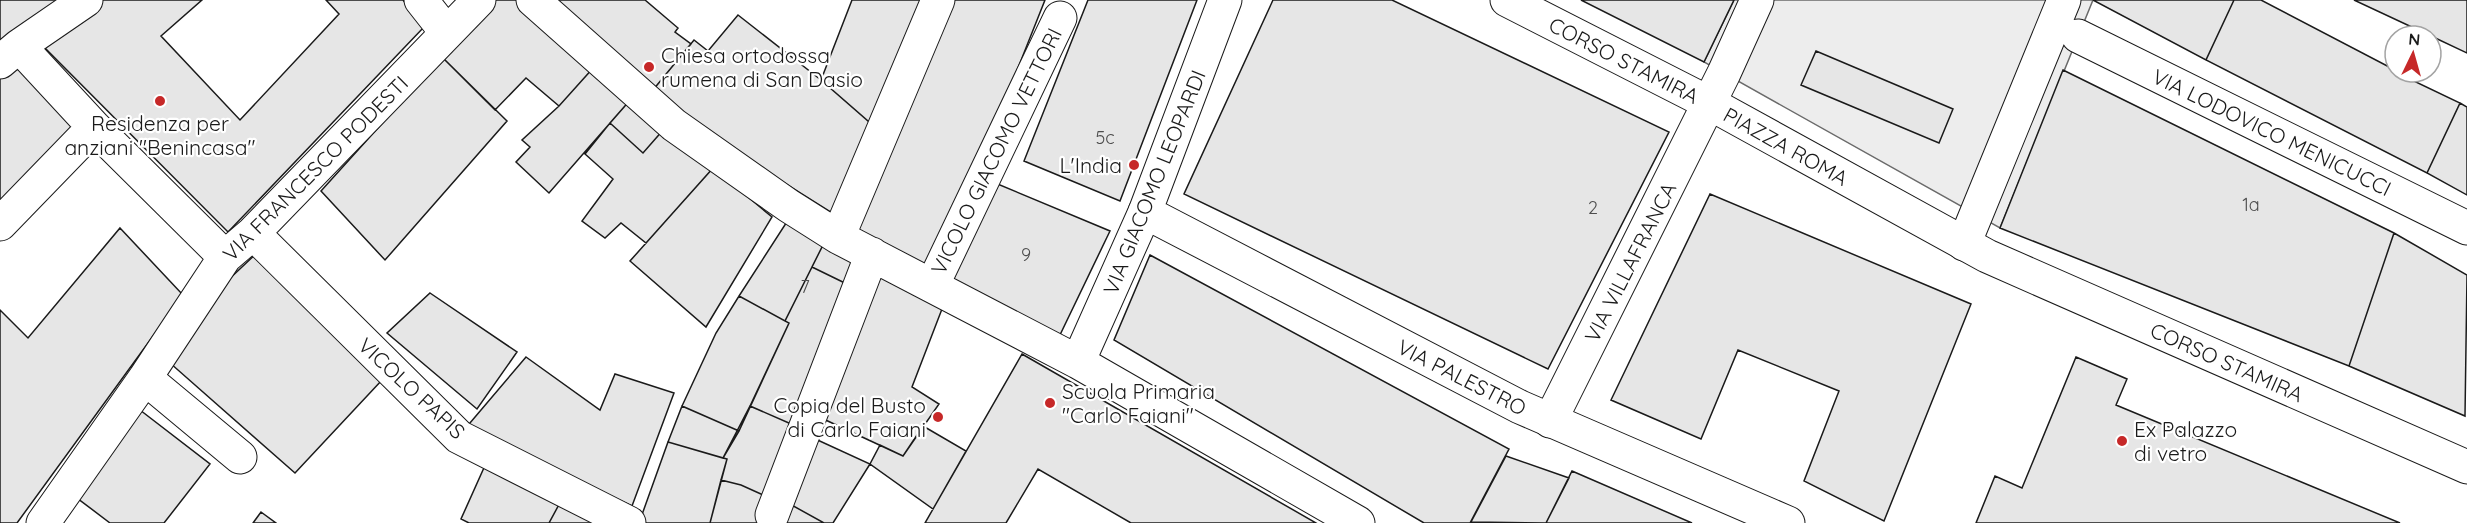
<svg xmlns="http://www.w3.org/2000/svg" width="2467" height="523" viewBox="0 0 2467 523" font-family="Quicksand,sans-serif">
	<rect width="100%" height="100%" fill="#fff"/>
	<path fill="#ededed" stroke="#6a6a6a" stroke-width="1.5" d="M1734,0H2093L2000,228L1704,62Z"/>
	<path fill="#e6e6e6" stroke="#1a1a1a" stroke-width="1.5" d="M0,0H72L0,50Z
		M97,0H202L161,36L240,120L339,14L326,0H403L424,27L228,232L42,45Z
		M494,0H520L594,67L559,106L526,78L495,110L442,57Z
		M545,0H645L678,28L675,32L691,44L653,90Z
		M852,0H928L876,128L821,80Z
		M946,0H1045L977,171L928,269L849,228Z
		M1088,0H1197L1120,201L1024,161Z
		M1273,0H1392L1669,132L1548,369L1184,194Z
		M1581,0H1734L1704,62Z
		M2093,0H2234L2206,60Z
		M2234,0H2261L2395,70V72L2460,103L2427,173L2206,60Z
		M2354,0H2467V53L2431,36Z
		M738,15L821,80L876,128L840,218L686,121L653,90L694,40L708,51Z
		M1816,51L1953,109L1939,143L1801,85Z
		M442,57L507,121L385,260L321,191Z
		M10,58L78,128L0,210V67Z
		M594,67L631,99L549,193L516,162L530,147L522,140L559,106Z
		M2063,70L2394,233L2349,366L2000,228Z
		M631,99L664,129L643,153L610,123Z
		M2460,103L2467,107V195L2427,173Z
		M610,123L643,153L664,129L713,168L646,243L621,223L605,238L582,221L613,179L585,154Z
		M713,168L772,217L706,327L630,261Z
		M988,180L1110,231L1058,339L941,278Z
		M1710,194L1971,304L1884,521L1804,481L1839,391L1738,350L1701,439L1611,400Z
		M790,217L827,237L785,321L739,296Z
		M120,228L183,295L17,523H0V310L28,338Z
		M2394,233L2467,275L2465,416L2349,366Z
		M823,245L863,262L853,287L812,267Z
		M260,250L382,380L295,473L170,363L225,283Z
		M1150,255L1509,449L1470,523H1424L1114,340Z
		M812,267L853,287L798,427L750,406L789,323L785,321Z
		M872,267L947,296L912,387L939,404L903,456L817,416Z
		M430,293L517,352L477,409L387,333Z
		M739,296L789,323L739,431L682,406L716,333Z
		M1022,354L1316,523H1131L1038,469L1006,523H925Z
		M526,357L600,410L615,374L674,393L632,506L464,430Z
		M2076,357L2127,379L2116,405L2400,523H1976L1995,476L2022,488Z
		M682,406L739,431L723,458L668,442Z
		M750,406L798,427L770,498L741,485L721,480L727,459L723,458Z
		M140,410L210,464L164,523H110L73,495Z
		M923,426L966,451L933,509L870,464L880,445L903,456Z
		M811,437L870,464L833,523H824L788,503Z
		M668,442L727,459L710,523H639Z
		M1506,456L1569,478L1546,523L1471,522Z
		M487,461L562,499L549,523H469L461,519Z
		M1572,471L1692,523H1546Z
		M721,480L741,485L770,498L760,523H710Z
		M562,499L609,523H549Z
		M788,503L824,523H780Z
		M261,512L276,523H253Z"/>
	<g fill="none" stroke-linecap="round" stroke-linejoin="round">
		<g stroke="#1a1a1a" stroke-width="35">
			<path id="street" d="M421,0L447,33
				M533,0L674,125L789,206L838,237L1078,362L1358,523
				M2078,36L2467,228
				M19,46L94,127L225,257
				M0,62L19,46L86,0
				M0,224L94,127
				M253,233L459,437L629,523
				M838,237L938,0
				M1964,244L2064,0
				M933,284L1060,18
				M1078,362L1145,212
				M145,378L240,457
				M1550,421L1724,73L1757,0
				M772,515L872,254
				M43,523L145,378L225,257L253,233L479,0"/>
		</g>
		<g stroke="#1a1a1a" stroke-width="35">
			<path id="secondary" d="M1225,0L1145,212L1520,407L1788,523
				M1507,0L1709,103L1987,256L2467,467"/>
		</g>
		<use href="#street" stroke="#fff" stroke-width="33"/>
		<use href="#secondary" stroke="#fff" stroke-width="33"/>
	</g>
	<g fill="#c62828" stroke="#fff" stroke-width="2">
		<circle cx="649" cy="67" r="6"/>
		<circle cx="160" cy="101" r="6"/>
		<circle cx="1134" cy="165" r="6"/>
		<circle cx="1050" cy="403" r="6"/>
		<circle cx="938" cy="417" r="6"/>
		<circle cx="2122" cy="441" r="6"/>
	</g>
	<g text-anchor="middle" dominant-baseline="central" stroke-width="4.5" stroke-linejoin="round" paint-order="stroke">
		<g font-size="18" fill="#4d4d4d">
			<text x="1105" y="137">5c</text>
			<text x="2251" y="204">1a</text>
			<text x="1593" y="207">2</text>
			<text x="1026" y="254">9</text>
			<text x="805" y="286">7</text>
		</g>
		<g font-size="21" fill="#1a1a1a" stroke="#fff" text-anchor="start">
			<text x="661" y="55">Chiesa ortodossa<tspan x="661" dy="24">rumena di San Dasio</tspan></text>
			<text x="160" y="123" text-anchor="middle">Residenza per<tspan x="160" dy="24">anziani "Benincasa"</tspan></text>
			<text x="1122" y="165" text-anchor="end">L'India</text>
			<text x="1062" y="391">Scuola Primaria<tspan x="1062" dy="24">"Carlo Faiani"</tspan></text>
			<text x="926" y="405" text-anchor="end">Copia del Busto<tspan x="926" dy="24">di Carlo Faiani</tspan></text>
			<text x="2134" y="429">Ex Palazzo<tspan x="2134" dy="24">di vetro</tspan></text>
		</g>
		<g font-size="21" fill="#1a1a1a" stroke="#fff">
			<text transform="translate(1624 60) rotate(27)">CORSO STAMIRA</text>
			<text transform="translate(2272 132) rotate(26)">VIA LODOVICO MENICUCCI</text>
			<text transform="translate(1786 146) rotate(29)">PIAZZA ROMA</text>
			<text transform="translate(996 151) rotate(-64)">VICOLO GIACOMO VETTORI</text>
			<text transform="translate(315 168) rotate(-45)">VIA FRANCESCO PODESTI</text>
			<text transform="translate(1154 182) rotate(-68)">VIA GIACOMO LEOPARDI</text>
			<text transform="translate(1630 262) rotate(-63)">VIA VILLAFRANCA</text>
			<text transform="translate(2227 362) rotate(24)">CORSO STAMIRA</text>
			<text transform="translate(1462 377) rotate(27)">VIA PALESTRO</text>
			<text transform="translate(412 388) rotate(43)">VICOLO PAPIS</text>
		</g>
	</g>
	<g transform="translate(2413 54) rotate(5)"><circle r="28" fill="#ffffff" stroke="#a3a3a3" stroke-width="1.5"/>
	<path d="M0-4.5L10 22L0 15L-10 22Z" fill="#c62828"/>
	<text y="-9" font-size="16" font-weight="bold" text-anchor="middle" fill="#1a1a1a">N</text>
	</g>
</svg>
